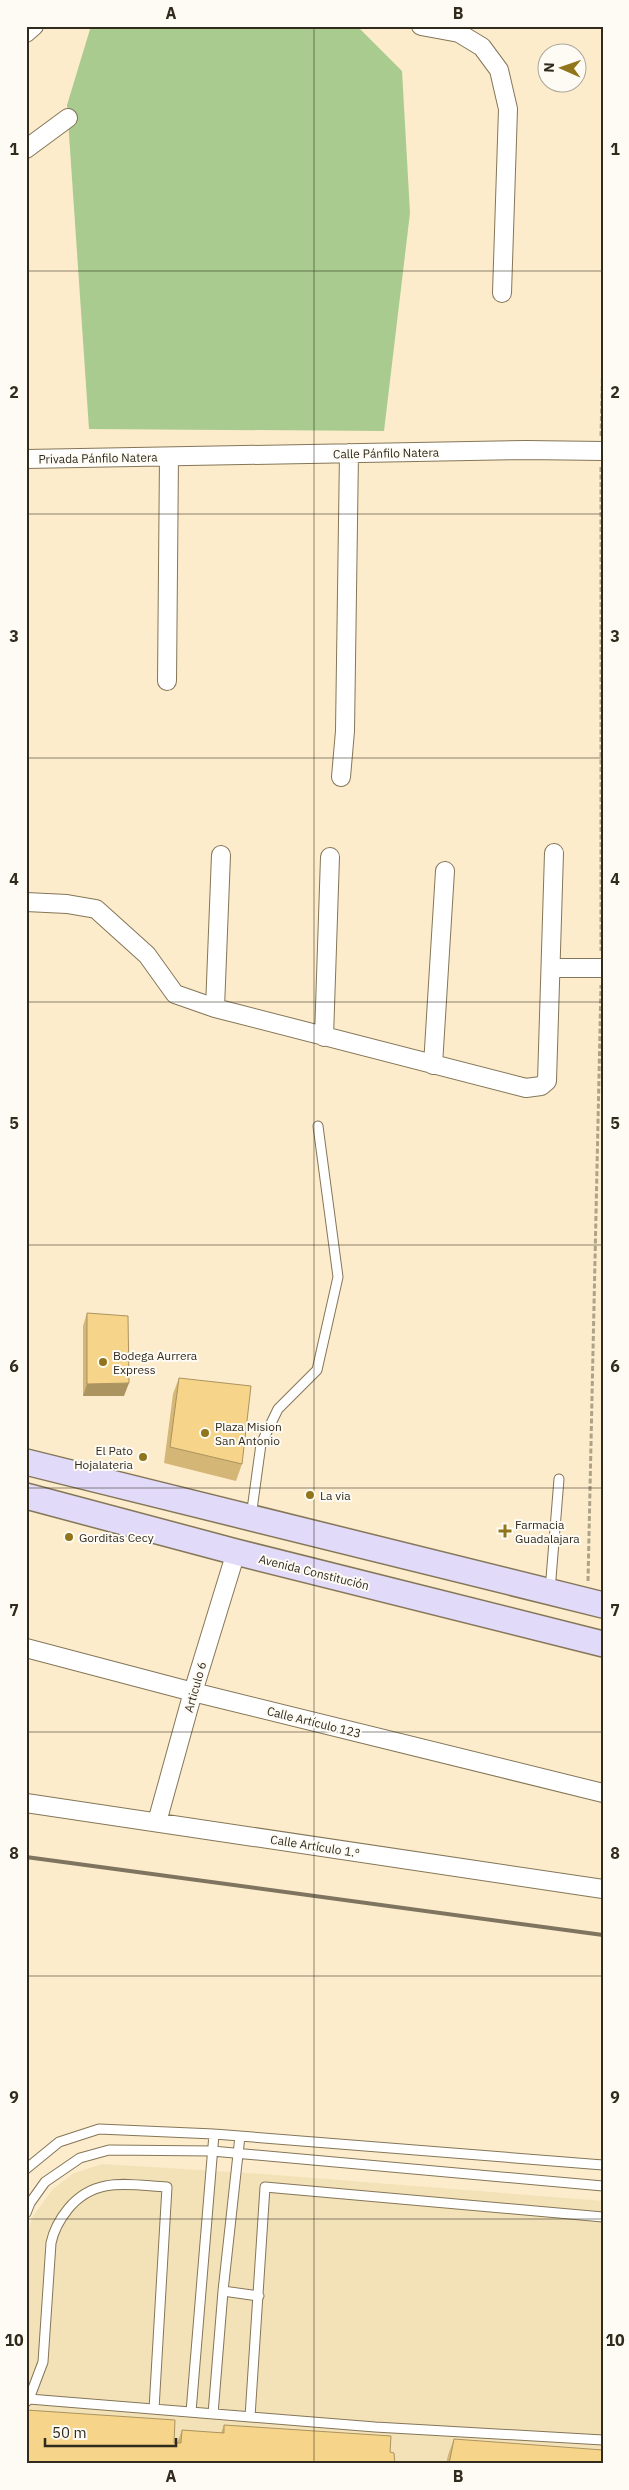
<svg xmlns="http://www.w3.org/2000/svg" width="629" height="2490" viewBox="0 0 629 2490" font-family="'IBM Plex Sans',sans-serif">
	<rect width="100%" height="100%" fill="#fceccb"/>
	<path fill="#f3e1b8" d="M102,2164L263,2174L603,2201V2464H26L27,2233L33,2216L53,2189L74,2173Z"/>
	<path fill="#a9cb8f" d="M91,26H357L402,71L410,213L384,431L89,429L67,105Z"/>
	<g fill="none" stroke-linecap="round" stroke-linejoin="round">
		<g stroke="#847658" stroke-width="11">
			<path id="service" d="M251,1517L261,1444L278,1409L317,1370L338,1277L318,1126
				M550,1591L559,1479
				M26,2169L59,2142L99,2129L214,2134L603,2165
				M26,2213L30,2203L45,2182L80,2158L109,2150L212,2151L603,2186
				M223,2291L259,2296
				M29,2399L43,2362L51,2243C54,2229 59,2220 68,2209C95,2176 129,2185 167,2187L154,2409
				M26,2402L29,2399L375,2427L603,2440
				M191,2412L214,2134
				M213,2414L223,2291L240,2136
				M250,2417L265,2187L603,2217"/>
		</g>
		<g stroke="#847658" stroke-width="20">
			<path id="minor" d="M421,26L459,33L482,47L499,70L508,109L502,293
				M26,33L34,26
				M26,149L68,118
				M26,459L526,450L603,451
				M167,681L169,457
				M341,777L345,731L349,453
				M26,902L67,904L96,909L147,955L175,994L215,1008L526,1088L541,1086L547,1081L554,853
				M551,968H603
				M215,1008L221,855
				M324,1037L330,857
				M433,1065L445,871
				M26,1648L193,1692L603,1793
				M26,1803L603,1889
				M157,1822L193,1692L236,1552"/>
		</g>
		<g stroke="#847658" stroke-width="28">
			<path id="secondary" d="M26,1462L603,1605
				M26,1496L236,1552L603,1644"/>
		</g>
		<path stroke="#aea288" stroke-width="3" stroke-dasharray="5 2.5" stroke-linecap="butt" d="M601,436L603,353
			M601,467V951
			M588,1581L601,985"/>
		<use href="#service" stroke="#fff" stroke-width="9"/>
		<use href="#minor" stroke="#fff" stroke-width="18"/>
		<use href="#secondary" stroke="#e1daf8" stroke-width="25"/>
		<path stroke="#7e7460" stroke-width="4" d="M26,1857L603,1935"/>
	</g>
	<path fill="#d4b676" d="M87,1313L124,1396H83V1326Z
		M179,1378L242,1464L236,1481L164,1463L173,1394Z
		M224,2425L391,2436L177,2443L182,2430L221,2433Z
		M454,2439L603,2464H446L448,2455Z"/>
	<path fill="#ac9460" d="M129,1383L124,1396H83L87,1384Z"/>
	<path fill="#f6d489" stroke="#ac9460" d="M87,1313L128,1316L129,1383L87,1384Z
		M179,1378L251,1386L242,1464L170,1447Z
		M26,2410L175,2420L174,2443H181L182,2430L224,2433V2425L391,2436L390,2452L394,2453L395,2464H26Z
		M454,2439L603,2450V2464H449Z"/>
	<path fill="none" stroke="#312b1e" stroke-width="1" stroke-opacity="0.55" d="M314,26V2464M26,271H603M26,514H603M26,758H603M26,1002H603M26,1245H603M26,1488H603M26,1732H603M26,1976H603M26,2219H603"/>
	<g fill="#91751a" stroke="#fefbf4" stroke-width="2">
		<circle cx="103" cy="1362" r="5"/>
		<circle cx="205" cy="1433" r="5"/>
		<circle cx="143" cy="1457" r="5"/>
		<circle cx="310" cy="1495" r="5"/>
		<path d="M502.5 1523.5h5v5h5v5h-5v5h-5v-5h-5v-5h5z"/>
		<circle cx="69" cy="1537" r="5"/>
	</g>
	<g text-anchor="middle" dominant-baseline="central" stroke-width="4" stroke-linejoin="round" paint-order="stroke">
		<g font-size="12" fill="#312b1e" stroke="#fefbf4">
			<text transform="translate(386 453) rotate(-1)">Calle Pánfilo Natera</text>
			<text transform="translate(98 458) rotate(-1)">Privada Pánfilo Natera</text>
			<text transform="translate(314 1572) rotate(14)">Avenida Constitución</text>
			<text transform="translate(195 1687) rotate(-74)">Articulo 6</text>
			<text transform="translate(314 1722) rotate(14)">Calle Artículo 123</text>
			<text transform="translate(315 1846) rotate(9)">Calle Artículo 1.º</text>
		</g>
		<g font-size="12" fill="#312b1e" stroke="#fefbf4" text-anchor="start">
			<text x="113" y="1355">Bodega Aurrera<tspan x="113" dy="14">Express</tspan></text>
			<text x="215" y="1426">Plaza Mision<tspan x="215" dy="14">San Antonio</tspan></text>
			<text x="133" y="1450" text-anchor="end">El Pato<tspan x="133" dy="14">Hojalateria</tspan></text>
			<text x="320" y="1495">La via</text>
			<text x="515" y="1524">Farmacia<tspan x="515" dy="14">Guadalajara</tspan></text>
			<text x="79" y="1537">Gorditas Cecy</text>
		</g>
	</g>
	<rect width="629" height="2490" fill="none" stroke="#fefbf4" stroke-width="55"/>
	<g transform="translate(562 68) rotate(272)"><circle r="24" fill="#fefbf4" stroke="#aca89e"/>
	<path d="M0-4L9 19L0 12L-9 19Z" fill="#91751a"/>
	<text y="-8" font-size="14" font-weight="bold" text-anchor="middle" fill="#312b1e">N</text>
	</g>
	<path d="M45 2438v8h131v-8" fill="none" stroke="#312b1e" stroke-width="2.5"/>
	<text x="52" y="2438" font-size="15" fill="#312b1e" stroke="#fefbf4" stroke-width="4" paint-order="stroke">50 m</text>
	<rect x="28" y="28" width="574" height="2434" fill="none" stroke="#312b1e" stroke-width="2"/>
	<g font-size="16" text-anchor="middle" font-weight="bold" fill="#312b1e">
		<text x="171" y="19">A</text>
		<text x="458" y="19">B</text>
		<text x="14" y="155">1</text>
		<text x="615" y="155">1</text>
		<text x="14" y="398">2</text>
		<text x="615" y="398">2</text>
		<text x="14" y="642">3</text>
		<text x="615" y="642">3</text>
		<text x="14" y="885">4</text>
		<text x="615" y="885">4</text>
		<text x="14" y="1129">5</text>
		<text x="615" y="1129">5</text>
		<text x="14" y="1372">6</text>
		<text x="615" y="1372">6</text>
		<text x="14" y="1616">7</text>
		<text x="615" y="1616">7</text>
		<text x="14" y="1859">8</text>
		<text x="615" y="1859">8</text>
		<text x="14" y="2103">9</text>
		<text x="615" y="2103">9</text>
		<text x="14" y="2346">10</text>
		<text x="615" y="2346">10</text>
		<text x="171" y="2482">A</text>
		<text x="458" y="2482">B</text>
	</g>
</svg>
